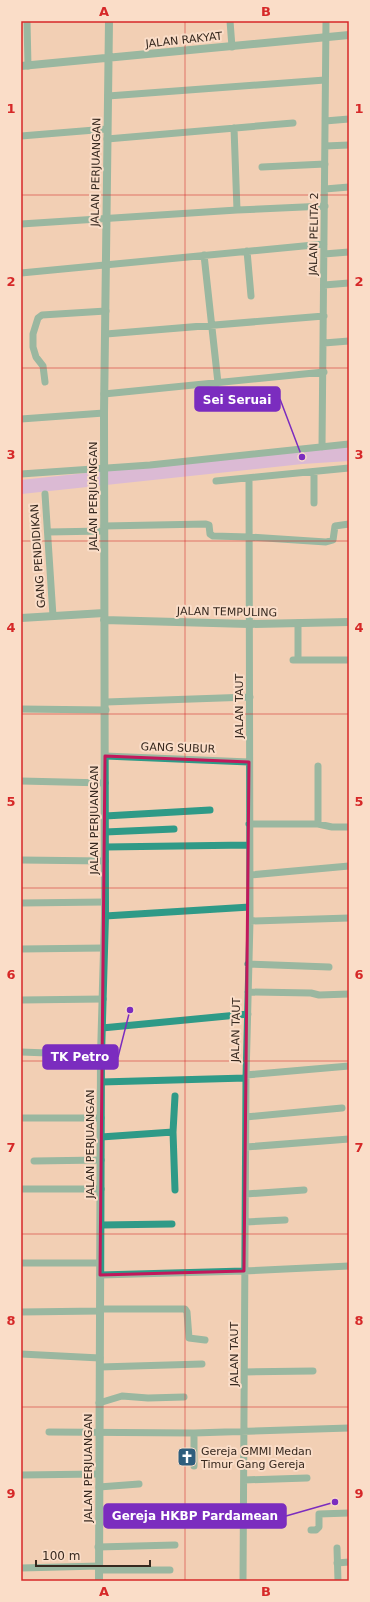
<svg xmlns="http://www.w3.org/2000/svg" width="370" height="1602" viewBox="0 0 370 1602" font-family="'DejaVu Sans',sans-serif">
	<rect width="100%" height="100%" fill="#f2cfb4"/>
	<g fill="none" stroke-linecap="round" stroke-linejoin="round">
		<path stroke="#bfa1fb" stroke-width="14" d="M21,487L302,457L349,454"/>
		<path stroke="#2f9a87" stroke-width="7" d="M27,21L28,66
			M230,21L232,47
			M108,96L325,80
			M325,121L349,119
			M234,128L237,210
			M21,136L107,129
			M107,139L293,123
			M325,146L349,145
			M262,167L325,164
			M325,189L349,187
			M21,224L237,210L325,206
			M247,251L251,296
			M324,254L349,252
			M204,255L218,383
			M21,273L324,244
			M324,285L349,283
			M106,334L324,316
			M324,343L349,341
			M45,382L43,366L36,357L33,347V334L38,318L42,315L106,311
			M104,394L324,372
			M21,419L104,413
			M322,447L326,21
			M314,473V503
			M21,474L150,465L349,444
			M216,481L349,468
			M45,494L53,616
			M104,526L206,524L209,525L210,534L213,536L249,537L326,542L333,540L335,526L349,524
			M48,532L104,531
			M298,623V657
			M293,660H349
			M106,702L250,697
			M21,709L106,710
			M105,756L249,762
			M318,766V824
			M21,781L105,783
			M105,816L210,810
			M249,824H318L332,827H349
			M105,832L174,829
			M105,847L249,845
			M21,860L105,861
			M250,875L349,866
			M21,903L105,902
			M105,916L250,907
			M250,921L349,918
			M21,949L104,948
			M248,964L329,967
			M248,992L311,993L319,995L349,994
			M21,1000L103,999
			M102,1028L248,1014
			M21,1052L101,1055
			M246,1075L349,1066
			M101,1082L246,1078
			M246,1117L342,1108
			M21,1118H101
			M173,1132L175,1096
			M101,1137L173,1132L175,1190
			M246,1147L349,1139
			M34,1161L101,1160
			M21,1189H101
			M246,1194L304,1190
			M246,1222L285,1220
			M101,1225L172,1224
			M21,1263H100
			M100,1275L244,1271L349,1266
			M100,1309H185L187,1312L189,1338L205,1340
			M21,1312L100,1311
			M21,1354L100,1358
			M100,1367L202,1364
			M245,1372L313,1371
			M99,1403L122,1396L148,1398L184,1397
			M49,1432L194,1433L349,1428
			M194,1433V1466
			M21,1475L99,1474
			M244,1480L307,1478
			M99,1487L139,1484
			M311,1530H316L319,1527V1514L349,1513
			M98,1547L175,1545
			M337,1548L338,1581
			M337,1563L349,1562
			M21,1568L99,1566
			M99,1570H170
			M243,1581L246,1078L250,921L249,479"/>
		<path stroke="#2f9a87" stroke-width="8" d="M21,66L349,35
			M21,618L104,613
			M104,620L249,624L349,622
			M99,1581L101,1055L105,916L104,413L109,21"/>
	</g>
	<path d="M0 0H370V1602H0ZM105,756L249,762L244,1271L100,1275Z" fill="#f2cfb4" fill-opacity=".55" fill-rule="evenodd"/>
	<path fill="none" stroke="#c2185b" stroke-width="3" stroke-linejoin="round" d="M105,756L249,762L244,1271L100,1275Z"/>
	<path fill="none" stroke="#d62828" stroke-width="1" stroke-opacity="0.55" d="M185,21V1581M21,195H349M21,368H349M21,541H349M21,714H349M21,888H349M21,1061H349M21,1234H349M21,1407H349"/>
	<defs>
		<g id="church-square" transform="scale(1)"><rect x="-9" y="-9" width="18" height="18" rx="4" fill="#2e5e7d" stroke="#faddc8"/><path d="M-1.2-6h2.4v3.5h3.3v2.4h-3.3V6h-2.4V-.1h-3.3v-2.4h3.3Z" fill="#fff"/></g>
	</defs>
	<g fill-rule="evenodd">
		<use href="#church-square" x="187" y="1457"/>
	</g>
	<g text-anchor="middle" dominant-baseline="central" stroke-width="4" stroke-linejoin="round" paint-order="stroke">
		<g font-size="11" fill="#37291f" stroke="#faddc8">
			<text transform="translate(184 40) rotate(-6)">JALAN RAKYAT</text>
			<text transform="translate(96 172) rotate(-89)">JALAN PERJUANGAN</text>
			<text transform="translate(314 234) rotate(-89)">JALAN PELITA 2</text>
			<text transform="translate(93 496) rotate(-90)">JALAN PERJUANGAN</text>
			<text transform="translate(38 556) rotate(-94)">GANG PENDIDIKAN</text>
			<text transform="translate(227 612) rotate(1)">JALAN TEMPULING</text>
			<text transform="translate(239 706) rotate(-90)">JALAN TAUT</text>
			<text transform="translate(178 748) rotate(2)">GANG SUBUR</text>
			<text transform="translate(94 820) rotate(-90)">JALAN PERJUANGAN</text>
			<text transform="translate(236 1030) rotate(-89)">JALAN TAUT</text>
			<text transform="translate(90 1144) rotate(-90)">JALAN PERJUANGAN</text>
			<text transform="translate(234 1354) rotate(-90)">JALAN TAUT</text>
			<text transform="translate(88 1468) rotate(-90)">JALAN PERJUANGAN</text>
		</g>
		<g font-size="11" fill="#37291f" stroke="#faddc8" text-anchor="start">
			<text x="201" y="1451">Gereja GMMI Medan<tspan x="201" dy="13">Timur Gang Gereja</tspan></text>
		</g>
	</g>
	<path fill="none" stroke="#7b2cbf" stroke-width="1.5" d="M302 457L280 399M130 1010L118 1057M335 1502L286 1516"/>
	<g fill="#7b2cbf" stroke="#faddc8" stroke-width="1.5">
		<circle cx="302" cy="457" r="4"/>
		<circle cx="130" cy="1010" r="4"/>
		<circle cx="335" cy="1502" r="4"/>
	</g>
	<g fill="#7b2cbf" stroke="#7b2cbf" stroke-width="1.5">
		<rect x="195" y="387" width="85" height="24" rx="4"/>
		<rect x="43" y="1045" width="75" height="24" rx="4"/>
		<rect x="104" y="1504" width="182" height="24" rx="4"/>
	</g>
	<g font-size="12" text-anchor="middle" font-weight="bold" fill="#fff">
		<text x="237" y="404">Sei Seruai</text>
		<text x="80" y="1061">TK Petro</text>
		<text x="195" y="1520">Gereja HKBP Pardamean</text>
	</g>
	<rect width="370" height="1602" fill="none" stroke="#faddc8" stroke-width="44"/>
	<path d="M36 1560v6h114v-6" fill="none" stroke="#37291f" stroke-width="2"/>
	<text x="42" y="1560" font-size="12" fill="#37291f" stroke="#faddc8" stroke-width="3" paint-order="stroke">100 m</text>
	<rect x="22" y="22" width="326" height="1558" fill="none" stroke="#d62828" stroke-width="1.5"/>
	<g font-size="13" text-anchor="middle" font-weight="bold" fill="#d62828">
		<text x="104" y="16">A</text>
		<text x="266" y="16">B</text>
		<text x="11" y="113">1</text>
		<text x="359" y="113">1</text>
		<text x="11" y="286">2</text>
		<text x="359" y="286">2</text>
		<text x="11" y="459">3</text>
		<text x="359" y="459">3</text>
		<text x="11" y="632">4</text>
		<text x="359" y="632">4</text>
		<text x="11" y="806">5</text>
		<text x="359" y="806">5</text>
		<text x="11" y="979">6</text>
		<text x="359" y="979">6</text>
		<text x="11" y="1152">7</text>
		<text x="359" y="1152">7</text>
		<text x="11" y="1325">8</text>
		<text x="359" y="1325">8</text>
		<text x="11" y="1498">9</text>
		<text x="359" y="1498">9</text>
		<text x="104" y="1596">A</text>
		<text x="266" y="1596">B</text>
	</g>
</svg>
